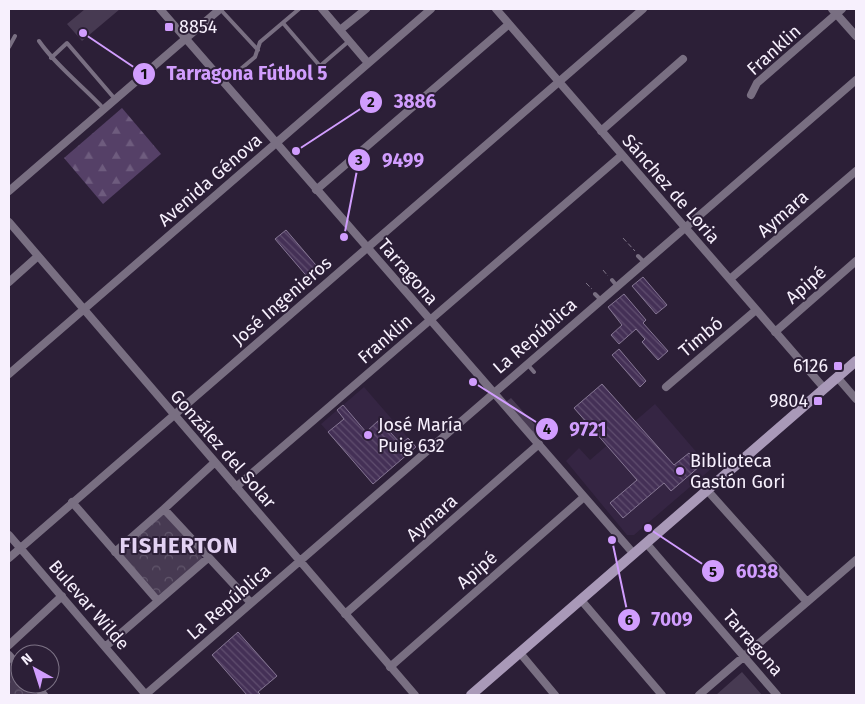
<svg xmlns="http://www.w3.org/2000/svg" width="865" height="704" viewBox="0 0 865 704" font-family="'Fira Sans',sans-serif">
	<defs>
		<pattern id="forest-firs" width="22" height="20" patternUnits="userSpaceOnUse" patternTransform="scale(1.25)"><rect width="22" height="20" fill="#554067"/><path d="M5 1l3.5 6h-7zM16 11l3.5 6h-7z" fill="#6e5c7e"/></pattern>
		<pattern id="park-crowns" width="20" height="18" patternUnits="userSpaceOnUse" patternTransform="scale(1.25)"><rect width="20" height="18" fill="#473a52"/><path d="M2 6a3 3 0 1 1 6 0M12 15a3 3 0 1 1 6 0" fill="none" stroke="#62576c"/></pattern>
		<pattern id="building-back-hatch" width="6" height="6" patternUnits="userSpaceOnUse" patternTransform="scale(1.25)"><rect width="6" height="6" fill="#443056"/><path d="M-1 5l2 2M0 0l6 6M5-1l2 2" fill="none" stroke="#604e6f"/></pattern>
	</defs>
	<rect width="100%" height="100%" fill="#2c1f37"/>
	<path fill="#352543" d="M364,387L416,447L373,484L321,424Z
		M655,404L711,469L634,535H627L566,461L579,448L590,460Z"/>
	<path fill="#473a52" d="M85,9H120L82,41L67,24Z
		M742,672L762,695H716Z"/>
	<path fill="url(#forest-firs)" d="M122,108L161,154L103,204L64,158Z"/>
	<path fill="url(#park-crowns)" d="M511,398L542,433L537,437L506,402Z
		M164,514L202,557L201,561L159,596L120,552Z
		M9,659L20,671V684H31L39,695H9Z"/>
	<path fill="url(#building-back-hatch)" stroke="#867794" d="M286,230L321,271L310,280L275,239Z
		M643,277L667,305L656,314L632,286Z
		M624,294L646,320L643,323L668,351L658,360L642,342L645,339L636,329L619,344L611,335L622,325L608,307Z
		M619,349L646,381L640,387L612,355Z
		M602,384L674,465L689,453L700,466L671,491L664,483L623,518L610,503L637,480L574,408Z
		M343,405L366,432L379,420L401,444L408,438L416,447L373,484L328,432L344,419L337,410Z
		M238,632L277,676L258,692L261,695H247L212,655Z"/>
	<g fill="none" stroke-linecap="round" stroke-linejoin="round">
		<path stroke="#7f7588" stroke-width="1" stroke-dasharray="5 2.5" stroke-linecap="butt" d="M623,238L635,251
			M603,270L608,276
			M586,283L592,289"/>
		<path stroke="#796f82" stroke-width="4" d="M220,9L258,50
			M283,23L320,66L349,41
			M39,41C57,67 83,86 104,109
			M9,47L15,36
			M51,58L67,43L115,99
			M224,83L255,57L260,42L299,9
			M638,256L644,262
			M612,280L617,286
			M595,294L601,300
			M528,365L534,372"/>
		<path stroke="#796f82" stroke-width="8" d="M160,9L634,554
			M322,9L368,63
			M496,9L824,388
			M832,9L856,36
			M340,30L366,9
			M751,95L757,83L842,9
			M601,131L683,59
			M316,190L509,24
			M9,191L220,9
			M9,222L415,695
			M730,279L856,171
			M9,282L38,256
			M775,332L856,261
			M9,374L431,9
			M837,377L856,399
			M666,387L756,310
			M215,462L164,509L251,603
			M236,487L622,155
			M707,490L807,602
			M72,502L158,601
			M9,535L146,695
			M646,543L777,695
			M115,552L164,509
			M9,558L643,9
			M581,600L662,695
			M345,614L539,444
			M9,645L62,596
			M105,647L208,558
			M520,653L555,695
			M9,655L20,668
			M390,667L584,497
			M34,684L44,695
			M145,695L856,80
			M699,695L856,560"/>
		<path stroke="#a999b8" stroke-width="10" d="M471,695L856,361"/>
	</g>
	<g fill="#d19dfe" stroke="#2c1f37" stroke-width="2">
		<rect x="164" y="22" width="10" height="10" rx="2.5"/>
		<rect x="833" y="361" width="10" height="10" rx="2.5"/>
		<rect x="813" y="396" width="10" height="10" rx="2.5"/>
		<circle cx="368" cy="435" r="5"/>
		<circle cx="680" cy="471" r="5"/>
	</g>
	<g text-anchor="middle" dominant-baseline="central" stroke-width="4" stroke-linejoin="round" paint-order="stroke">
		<g font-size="18" fill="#f7f0fd" stroke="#2c1f37" text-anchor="start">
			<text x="179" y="27">8854</text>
			<text x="828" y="366" text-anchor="end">6126</text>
			<text x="808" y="401" text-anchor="end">9804</text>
			<text x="378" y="425">José María<tspan x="378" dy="21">Puig 632</tspan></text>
			<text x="690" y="461">Biblioteca<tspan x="690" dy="21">Gastón Gori</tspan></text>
		</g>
		<g font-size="18" fill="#f7f0fd" stroke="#2c1f37">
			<text transform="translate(774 50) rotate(-42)">Franklin</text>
			<text transform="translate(210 180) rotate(-41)">Avenida Génova</text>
			<text transform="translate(671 189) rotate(49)">Sánchez de Loria</text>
			<text transform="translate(783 214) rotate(-41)">Aymara</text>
			<text transform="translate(408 272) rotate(49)">Tarragona</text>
			<text transform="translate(806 285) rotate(-41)">Apipé</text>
			<text transform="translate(282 301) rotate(-41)">José Ingenieros</text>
			<text transform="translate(535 336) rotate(-41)">La República</text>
			<text transform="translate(701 337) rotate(-40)">Timbó</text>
			<text transform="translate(385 339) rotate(-41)">Franklin</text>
			<text transform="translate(223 449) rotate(49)">González del Solar</text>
			<text transform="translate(432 518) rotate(-41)">Aymara</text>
			<text transform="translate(477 570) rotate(-41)">Apipé</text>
			<text transform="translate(229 602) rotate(-41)">La República</text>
			<text transform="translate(89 605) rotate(49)">Bulevar Wilde</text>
			<text transform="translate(753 643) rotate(49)">Tarragona</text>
		</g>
		<g font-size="22" font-weight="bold" letter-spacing="1" fill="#e3d2f3" stroke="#2c1f37">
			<text x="179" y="545">FISHERTON</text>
		</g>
	</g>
	<path fill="none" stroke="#d19dfe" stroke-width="2" d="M83 33L144 74M296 151L371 102M344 237L359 160M473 382L547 429M648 528L713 571M612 540L629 620"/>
	<g fill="#d19dfe" stroke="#2c1f37" stroke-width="2">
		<circle cx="83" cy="33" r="5"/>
		<circle cx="296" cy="151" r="5"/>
		<circle cx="344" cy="237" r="5"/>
		<circle cx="473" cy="382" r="5"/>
		<circle cx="648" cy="528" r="5"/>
		<circle cx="612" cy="540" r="5"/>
		<circle cx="144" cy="74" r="12"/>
		<circle cx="371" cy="102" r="12"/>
		<circle cx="359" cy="160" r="12"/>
		<circle cx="547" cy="429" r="12"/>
		<circle cx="713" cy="571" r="12"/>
		<circle cx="629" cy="620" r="12"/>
	</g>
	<g font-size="15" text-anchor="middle" font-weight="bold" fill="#111">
		<text x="144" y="79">1</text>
		<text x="371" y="107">2</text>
		<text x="359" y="165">3</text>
		<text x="547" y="434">4</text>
		<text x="713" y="577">5</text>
		<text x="629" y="625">6</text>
	</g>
	<g font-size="19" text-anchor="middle" font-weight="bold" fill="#d19dfe" stroke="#2c1f37" stroke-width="4" stroke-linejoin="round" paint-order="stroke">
		<text x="247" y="80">Tarragona Fútbol 5</text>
		<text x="415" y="108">3886</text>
		<text x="403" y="167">9499</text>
		<text x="588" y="436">9721</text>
		<text x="757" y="578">6038</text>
		<text x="672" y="626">7009</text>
	</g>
	<rect width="865" height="704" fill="none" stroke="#f7f0fd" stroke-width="20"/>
	<g transform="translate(35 669) rotate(321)"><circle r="24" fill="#2c1f37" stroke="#7d7386"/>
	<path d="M0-4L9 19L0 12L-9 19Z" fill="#d19dfe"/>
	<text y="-8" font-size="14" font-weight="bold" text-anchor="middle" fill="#f7f0fd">N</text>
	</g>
</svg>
